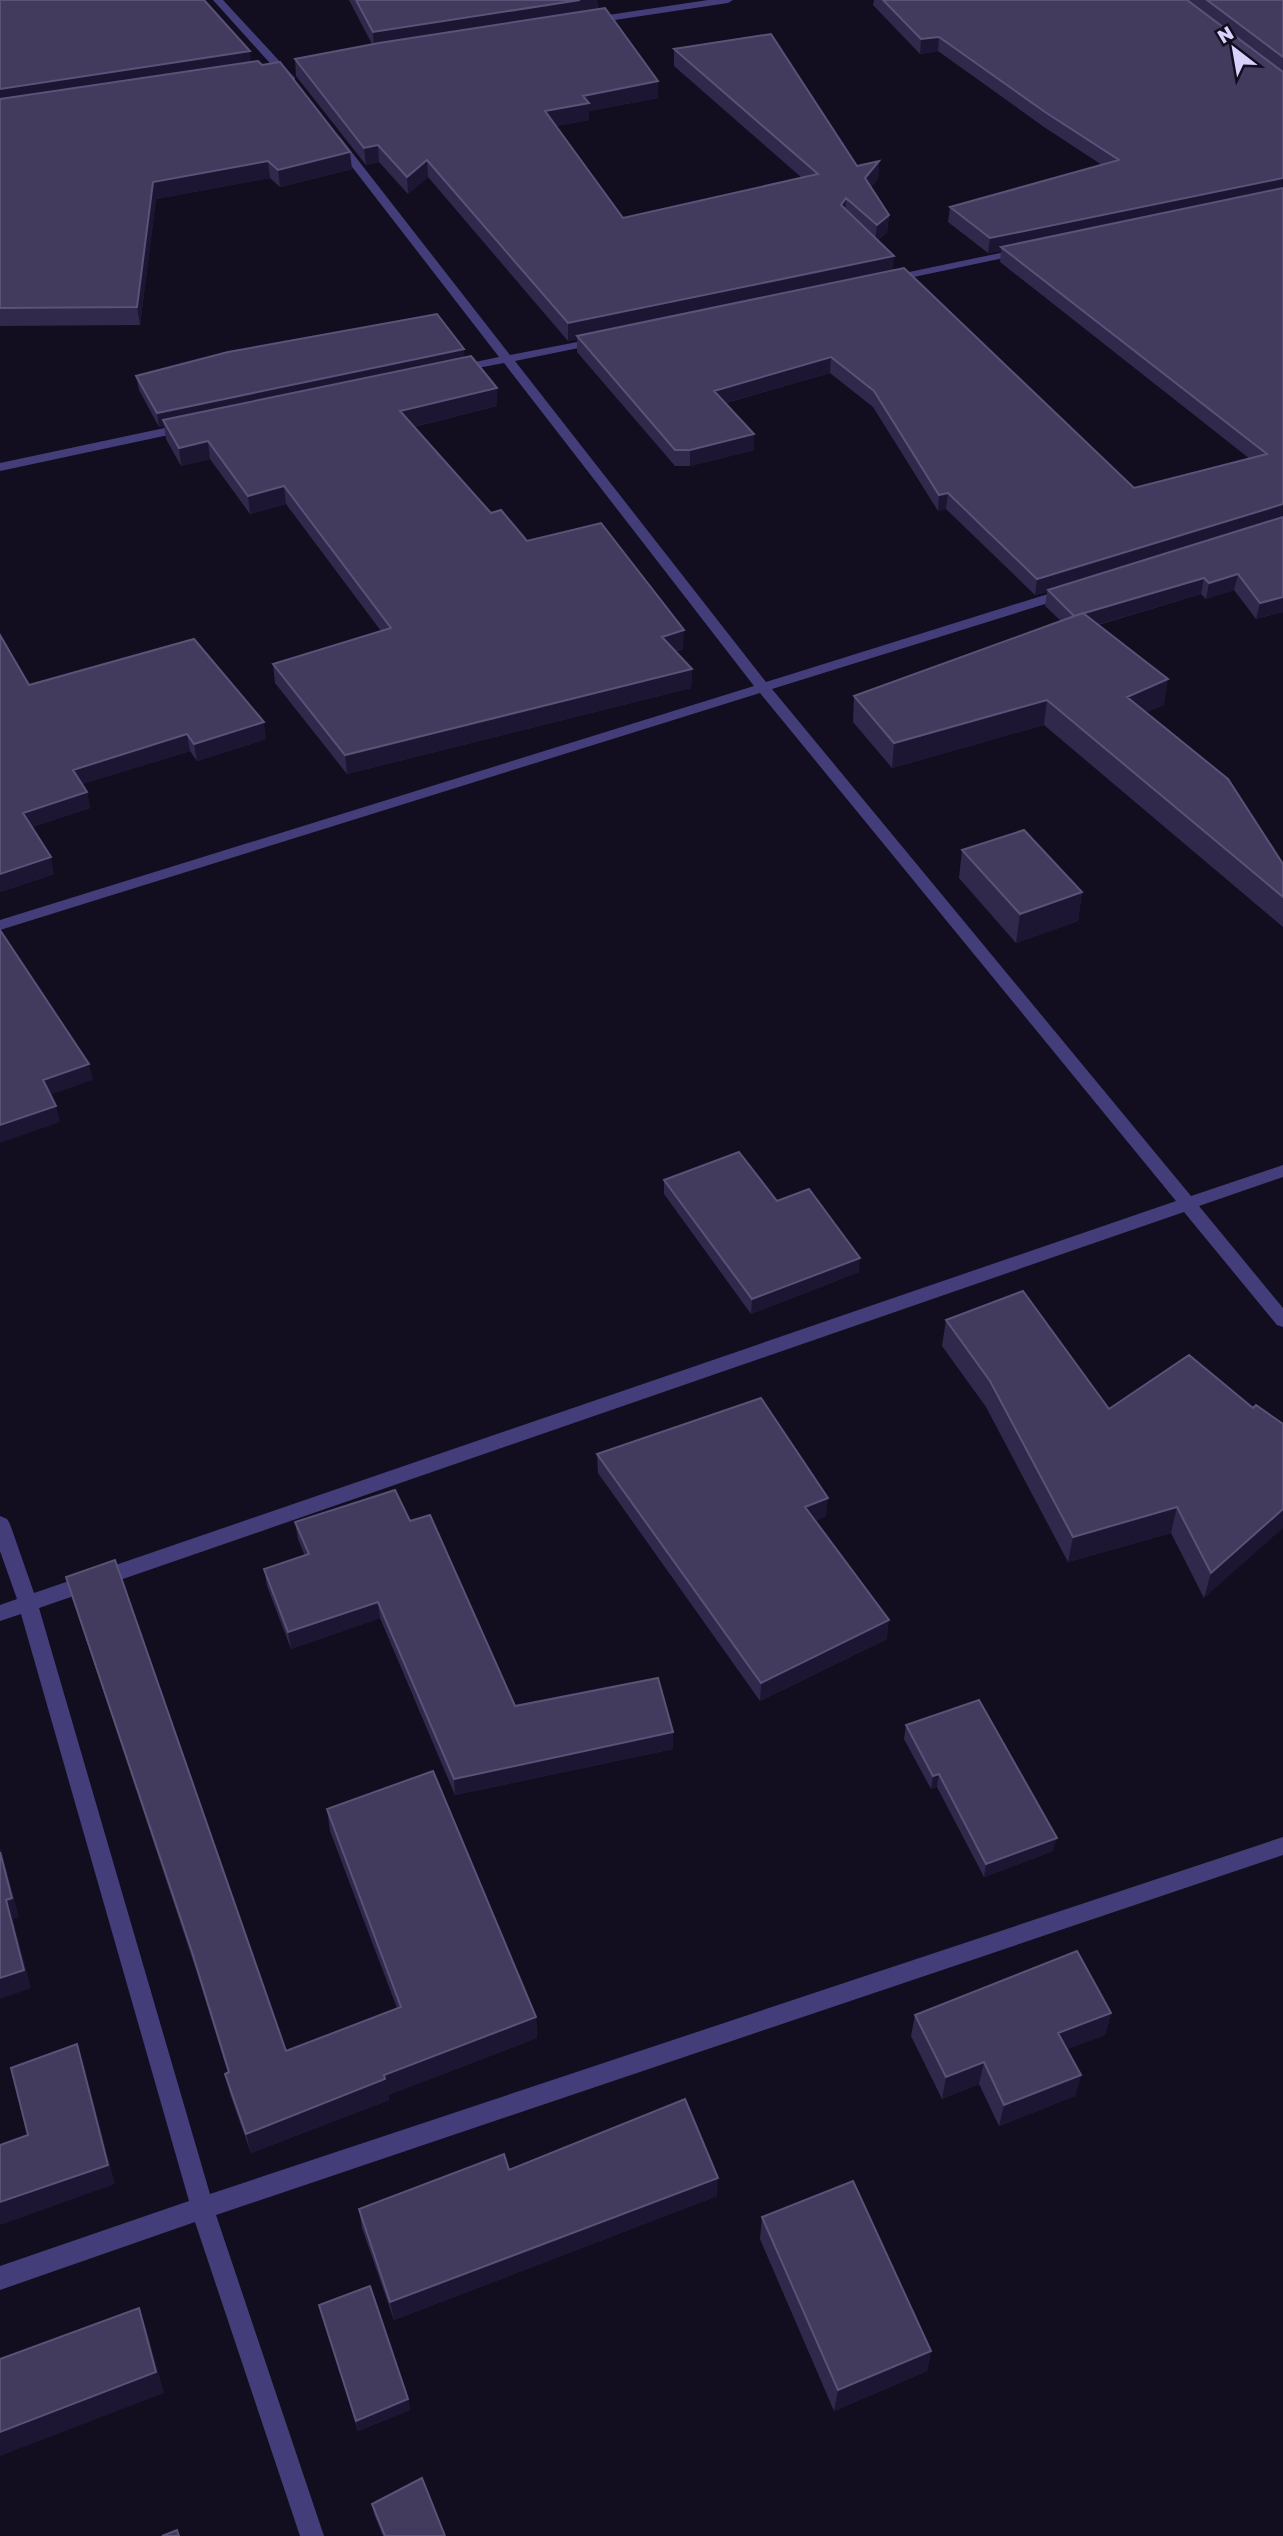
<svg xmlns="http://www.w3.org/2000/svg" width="1283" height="2536" viewBox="0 0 1283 2536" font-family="'Golos Text',sans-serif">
	<rect width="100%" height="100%" fill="#120e1f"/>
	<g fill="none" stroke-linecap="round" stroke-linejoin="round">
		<path fill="#433e7a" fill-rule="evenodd" d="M213,0H223L295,78V82H287Z
			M708,0H733L728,3L588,24L583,21L588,18Z
			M332,137H340L510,355L603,337V343L515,361L766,682L1064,589H1074V595L772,689L1191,1196L1283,1165V1177L1199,1206L1283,1308V1327L1277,1325L1184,1212L39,1608L210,2194L1283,1837V1855L216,2215L324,2536H300L195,2222L0,2290V2266L189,2201L21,1614L0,1621V1605L17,1599L0,1551V1516L7,1519L10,1524L34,1593L1176,1201L760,693L0,930V920L754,686L504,363L451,373V367L499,357L332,141Z
			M1024,248L1030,251L1028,253L890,282L884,279L890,276Z
			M188,423L194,427L192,430L0,471V463Z"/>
	</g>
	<path fill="#31294b" d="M0,0L251,62L352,169L280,187L270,178L156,199L140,325L0,326Z
		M349,0H597L598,9L658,81V98L589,111V120L556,126L623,218L802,178L674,66V49L857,166L879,161L878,178L871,187L889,215L887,232L878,240L893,270L1134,488L1250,459L1000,262L1001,251L988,253L948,222L950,207L1102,165L1044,127L938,51L920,54L873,5L874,0H1283V612L1256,619L1234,590L1206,599L1201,594L1098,625L1164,705L1146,712L1283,864V927L1044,725L892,768L853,722L854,696L1061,621L1045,606L1047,592L1035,595L946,509L938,511L873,407L830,373L726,403L754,450L690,466H675L577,352V339L568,341L428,177L408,194L379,162L366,165L296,76L295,59L372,44Z
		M464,357L497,406L414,427L491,513L527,541L683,649L675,652L692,669L691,688L347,774L275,683L273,664L381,631L286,504L250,514L210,459L181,466L166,439L164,426L159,427L139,390L136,376Z
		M0,635L29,685L266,739L197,761L190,751L82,784L87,792L90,808L32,827L54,874L0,892Z
		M962,850L1082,892L1078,921L1016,943L959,878Z
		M664,1180L777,1201L859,1272L751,1314L664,1194Z
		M946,1320L1109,1409L1253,1408L1283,1424L1204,1598L1171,1533L1068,1562L986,1407L942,1346Z
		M597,1454L826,1516L815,1521L887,1639L760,1701L598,1473Z
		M410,1521L515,1706L673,1749L455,1795L380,1618L291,1649L267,1586L264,1569L305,1556L298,1539L295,1522Z
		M66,1577L286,2051L397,2008L330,1831L327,1809L536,2017L537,2038L388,2095L389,2100L251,2153L230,2094L225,2074L228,2073L197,1973L73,1600Z
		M906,1725L1053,1851L984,1877L937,1787L931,1789L904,1739Z
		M1111,2013L1105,2035L1067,2049L1081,2075L1075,2096L999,2126L979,2084L942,2099L911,2036L915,2015Z
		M509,2170L717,2196L394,2320L362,2228L359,2209Z
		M762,2217L931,2351L927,2371L834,2411L760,2239Z
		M319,2305L408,2399L410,2410L358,2431Z
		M372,2504L445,2536H383L374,2514Z"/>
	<path fill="#1d1632" d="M580,0H597L598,14L374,49L373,32Z
		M939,37L938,51L920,54L921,39Z
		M250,51L251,68L0,106V89Z
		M658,81V98L589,111V120L546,128L545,111L583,96Z
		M378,145L379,162L366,165L364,148Z
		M350,152L352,169L280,187L278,170Z
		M427,160L428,177L408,194L407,177Z
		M268,161L270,178L156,199L140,325L137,307L153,182Z
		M879,161L878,178L864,195L865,178Z
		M1283,178V192L1001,247V251L988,253L990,238Z
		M846,198L845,216L841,205Z
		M889,215L887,232L875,242L877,225Z
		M894,256L893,273L577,336V339L568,341V323Z
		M464,349V363L163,420L164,426L159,427L157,413Z
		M831,357L830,373L714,406V391Z
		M497,388V406L401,430L400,411Z
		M754,434V450L690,466V450Z
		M208,441L210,459L181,466L179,448Z
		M284,486L286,504L250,514L248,496Z
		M948,493L946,509L938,511L939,495Z
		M1283,504V519L1048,590L1047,592L1035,595L1037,579Z
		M1238,574L1234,590L1206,599L1209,583Z
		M1204,578L1201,594L1072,632L1074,616Z
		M1283,597V612L1256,619L1260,603Z
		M684,630L683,649L662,656V637Z
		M692,669L691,688L347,774L345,755Z
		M1168,679L1164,705L1122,722L1127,697Z
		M1047,700L1044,725L892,768L894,743Z
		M264,722L266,739L197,761L194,744Z
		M187,734L190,751L76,786L73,770Z
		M87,792L90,808L26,829L23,813Z
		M51,857L54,874L0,892V874Z
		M1082,892L1078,921L1016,943L1020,914Z
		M89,1064L93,1080L47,1096L43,1080Z
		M56,1106L60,1122L0,1143V1125Z
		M860,1258L859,1272L751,1314L752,1299Z
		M828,1498L826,1516L803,1526L805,1507Z
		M1177,1507L1171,1533L1068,1562L1073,1537Z
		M1283,1509V1528L1204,1598L1211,1573Z
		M378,1602L380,1618L291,1649L288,1632Z
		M889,1620L887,1639L760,1701L761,1683Z
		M673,1732V1749L455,1795L454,1779Z
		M939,1774L937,1787L931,1789L933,1776Z
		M1057,1838L1053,1851L984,1877L986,1864Z
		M0,1844L19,1917L13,1919L31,1988L0,1999V1978L6,1900Z
		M1111,2013L1105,2035L1053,2055L1058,2033Z
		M536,2017L537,2038L388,2095L389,2100L251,2153L246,2134L384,2075Z
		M77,2044L84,2065L115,2184L0,2225V2202Z
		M984,2062L979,2084L942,2099L946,2077Z
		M1081,2075L1075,2096L999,2126L1004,2105Z
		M718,2178L717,2196L394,2320L390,2302Z
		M139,2308L147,2330L164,2393L0,2456V2432Z
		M931,2351L927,2371L834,2411L838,2390Z
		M408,2399L410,2410L358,2431L356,2421Z"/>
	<path fill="#433b5e" stroke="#5a5277" stroke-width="2" d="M0,0H204L250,51L0,89Z
		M356,0H580L373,32Z
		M883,0H1187L1283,72V178L990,238L950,207L1119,160L1045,112L939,37L921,39Z
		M1207,0H1283V57Z
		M605,8L658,81L583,96L589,103L545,111L623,218L818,174L674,49L771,34L857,166L879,161L865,178L889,215L877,225L846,198L841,205L894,256L568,323L427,160L407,177L378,145L364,148L295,59L379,43Z
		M258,61L262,65L280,62L350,152L278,170L268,161L153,182L137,307L0,308V99Z
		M1283,188V504L1037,579L948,493L939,495L874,391L831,357L714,391L754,434L690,450H675L577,336L904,268L1134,488L1267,454L1001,247Z
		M437,314L464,349L157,413L136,376L228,352Z
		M471,356L497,388L400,411L491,513L501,510L527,541L601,523L684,630L662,637L692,669L345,755L273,664L391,628L284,486L248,496L208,441L179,448L163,420Z
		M1283,517V597L1260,603L1238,574L1209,583L1204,578L1074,616L1048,590Z
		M1083,613L1168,679L1127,697L1228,779L1283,864V897L1047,700L894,743L854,696Z
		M0,635L29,685L194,639L264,722L194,744L187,734L73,770L87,792L23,813L51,857L0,874Z
		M1024,830L1082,892L1020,914L962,850Z
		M0,930L89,1064L43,1080L56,1106L0,1125Z
		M739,1152L777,1201L809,1189L860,1258L752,1299L664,1180Z
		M1023,1291L1109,1409L1189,1355L1253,1408L1256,1405L1283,1424V1509L1211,1573L1177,1507L1073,1537L990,1381L946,1320Z
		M761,1398L828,1498L805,1507L889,1620L761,1683L597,1454Z
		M395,1490L410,1521L430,1515L515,1706L658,1678L673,1732L454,1779L378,1602L288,1632L264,1569L309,1554L295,1522Z
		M115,1560L286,2051L401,2007L327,1809L433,1771L536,2017L384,2075L385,2079L246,2134L225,2074L229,2072L192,1952L66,1577Z
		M979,1700L1057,1838L986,1864L939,1774L933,1776L906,1725Z
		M0,1852L12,1898L6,1900L24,1970L0,1978Z
		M1077,1951L1111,2013L1058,2033L1081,2075L1004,2105L984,2062L946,2077L915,2015Z
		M77,2044L108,2165L0,2202V2145L28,2135L11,2068Z
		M685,2099L718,2178L390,2302L359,2209L504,2154L509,2170Z
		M853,2181L931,2351L838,2390L762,2217Z
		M370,2286L408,2399L356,2421L319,2305Z
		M139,2308L156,2372L0,2432V2359Z
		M422,2478L445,2536H385L372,2504Z
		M177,2530L179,2536H162Z"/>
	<g transform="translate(1234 49) rotate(329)" stroke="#120e1f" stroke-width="5" paint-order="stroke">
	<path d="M0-5L12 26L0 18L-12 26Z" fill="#d7d1fb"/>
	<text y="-10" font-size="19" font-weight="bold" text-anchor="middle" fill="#d7d1fb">N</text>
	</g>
</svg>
